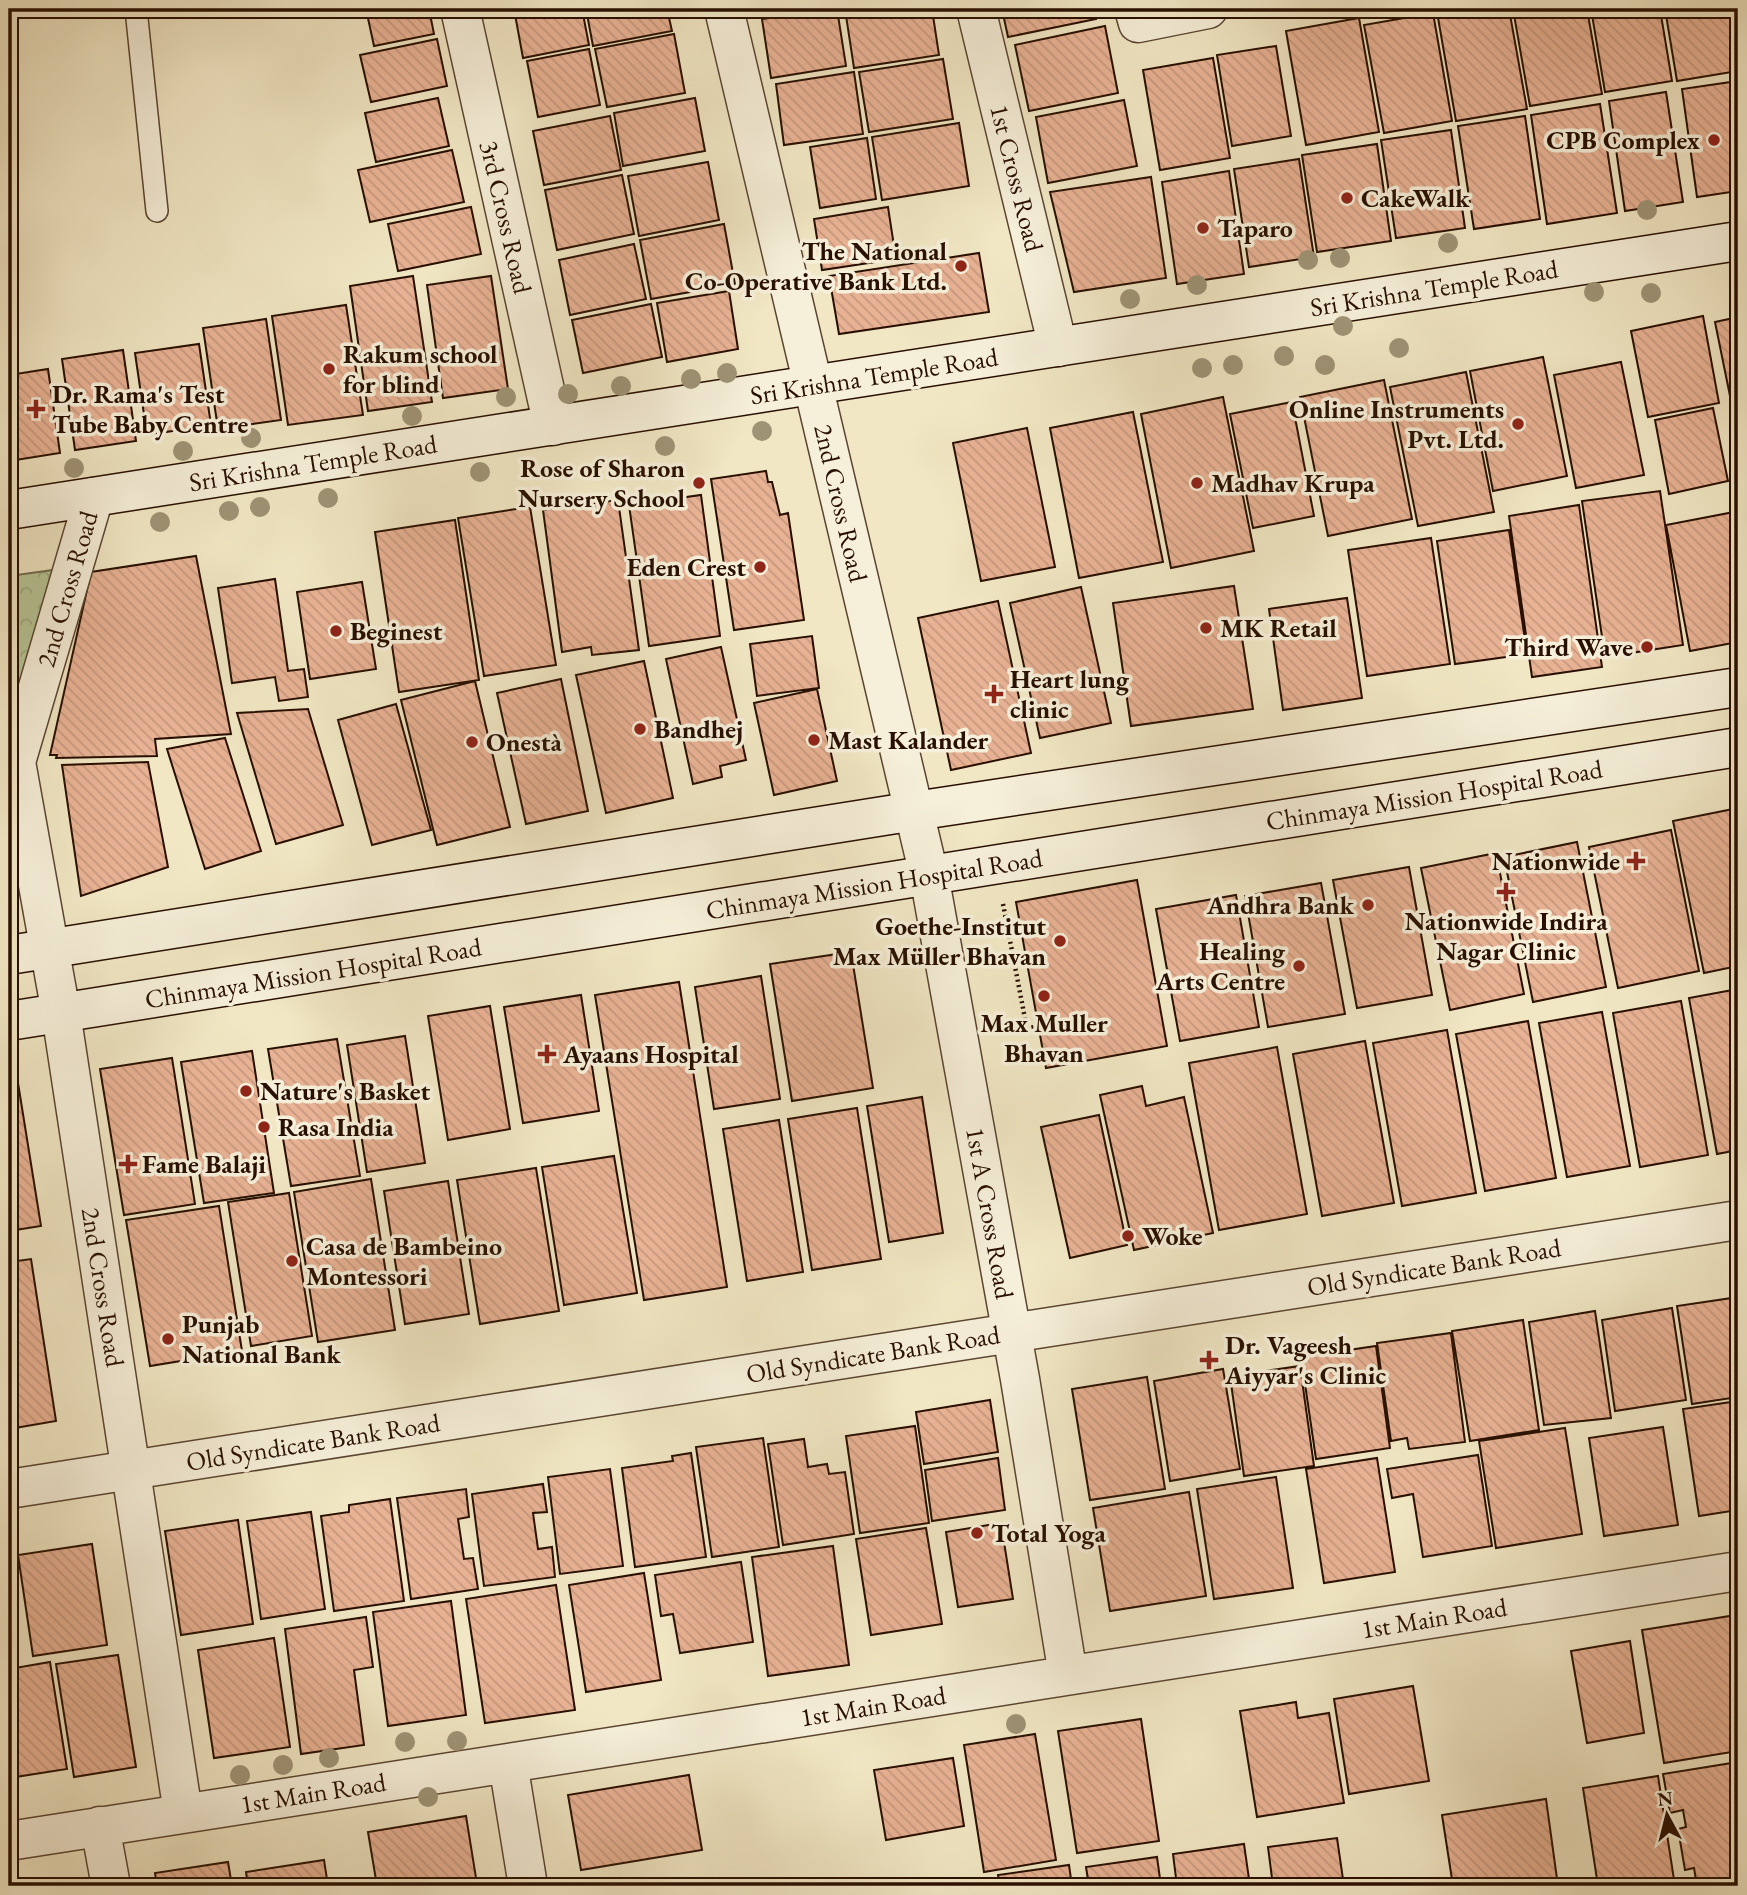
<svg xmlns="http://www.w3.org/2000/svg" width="1747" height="1895" viewBox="0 0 1747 1895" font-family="'EB Garamond',serif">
	<defs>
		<pattern id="park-crowns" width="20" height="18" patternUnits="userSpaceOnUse" patternTransform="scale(1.75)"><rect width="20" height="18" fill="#b7c697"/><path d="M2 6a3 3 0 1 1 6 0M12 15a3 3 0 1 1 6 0" fill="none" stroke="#9da980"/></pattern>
		<pattern id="building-back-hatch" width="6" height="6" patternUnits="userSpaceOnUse" patternTransform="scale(1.75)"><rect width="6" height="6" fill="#e8b294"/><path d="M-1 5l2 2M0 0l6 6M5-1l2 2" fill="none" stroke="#c7987e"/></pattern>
	</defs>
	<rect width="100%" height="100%" fill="#f1e7c4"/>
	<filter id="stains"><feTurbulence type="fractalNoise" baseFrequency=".00286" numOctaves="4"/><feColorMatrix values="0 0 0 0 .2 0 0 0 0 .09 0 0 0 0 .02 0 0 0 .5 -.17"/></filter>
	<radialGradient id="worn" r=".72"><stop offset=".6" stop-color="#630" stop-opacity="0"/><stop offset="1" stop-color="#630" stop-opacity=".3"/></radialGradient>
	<path fill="url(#park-crowns)" stroke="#706a4c" stroke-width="2" d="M60,569L9,720V576Z"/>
	<path fill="url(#building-back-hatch)" stroke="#280f00" stroke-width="2" d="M366,9H429L434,34L374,46Z
		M514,9H582L589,45L523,58Z
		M586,9H667L672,31L593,46Z
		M837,9L846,66L771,78L762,19Z
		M845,9H932L939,55L854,68Z
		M1002,9H1094L1096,19L1008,37Z
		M1453,9H1509L1527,109L1456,121L1437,12Z
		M1513,9H1587L1602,94L1530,106Z
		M1591,9H1660L1672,81L1605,92Z
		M1665,9H1738V71L1677,81Z
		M1433,13L1452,121L1384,133L1364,25Z
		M1359,18L1379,132L1306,145L1286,31Z
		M1105,26L1118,93L1029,111L1015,45Z
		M674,34L685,93L607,107L595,49Z
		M437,39L447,86L371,102L360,55Z
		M1276,46L1291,136L1232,146L1217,55Z
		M589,49L600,105L538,117L527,61Z
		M1213,58L1230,158L1160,170L1143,70Z
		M943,59L953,119L869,132L859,72Z
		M854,72L863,134L784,145L776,84Z
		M1738,81V191L1697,197L1682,89Z
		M1666,92L1683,202L1625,211L1609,101Z
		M438,98L449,146L376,162L365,113Z
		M695,98L705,151L623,166L614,113Z
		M1124,100L1137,166L1048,183L1036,117Z
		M1600,104L1617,213L1547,224L1531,115Z
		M610,116L621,170L544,185L533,131Z
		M1525,116L1540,219L1474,229L1458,126Z
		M959,123L969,186L882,200L872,137Z
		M1451,130L1465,228L1396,238L1381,140Z
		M867,138L876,199L820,208L810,147Z
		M1377,144L1391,241L1317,252L1302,155Z
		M452,150L464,202L370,222L358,170Z
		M1299,159L1314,257L1249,267L1234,169Z
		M708,162L719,220L639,236L628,176Z
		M1229,171L1244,274L1177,284L1162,182Z
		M622,175L634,234L557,250L545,190Z
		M1151,177L1166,278L1074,292L1050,192Z
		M471,207L481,254L398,271L388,224Z
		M888,207L896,259L822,270L814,219Z
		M724,224L735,284L651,299L640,240Z
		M634,244L646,299L570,315L559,260Z
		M979,253L989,312L839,334L829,276Z
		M413,276L432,402L368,411L350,286Z
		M491,276L508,389L443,398L427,285Z
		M729,291L738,349L667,362L657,303Z
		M651,304L662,357L583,373L572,320Z
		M346,305L363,415L288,425L272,316Z
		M1703,316L1719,403L1648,417L1631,331Z
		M1738,317V394L1730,396L1715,322Z
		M266,319L281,420L218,429L203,328Z
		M199,344L211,425L147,435L135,353Z
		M123,350L136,441L75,450L62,359Z
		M1543,357L1567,476L1493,491L1470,371Z
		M1621,362L1644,475L1576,488L1554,375Z
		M48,369L60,453L9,461V375Z
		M1466,372L1494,512L1418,526L1390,387Z
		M1384,380L1412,519L1328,536L1300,397Z
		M1223,397L1254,551L1171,568L1141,414Z
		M1292,402L1314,516L1253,528L1230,414Z
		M1713,408L1728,481L1669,494L1655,420Z
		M1133,412L1163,562L1079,578L1050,428Z
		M1027,428L1055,567L981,581L953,443Z
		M766,471L768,482H772L780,515L788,513L804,620L734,630L711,479Z
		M1660,491L1683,645L1605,657L1582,501Z
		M701,495L720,636L649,646L629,505Z
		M618,500L639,650L592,655L591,647L562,652L543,510Z
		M1579,505L1602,667L1532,677L1509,516Z
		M530,507L556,665L484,676L458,518Z
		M1734,512L1738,534V642L1690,651L1666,525Z
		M455,520L479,680L399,692L375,532Z
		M1509,530L1527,654L1455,664L1437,541Z
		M1431,538L1450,664L1367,676L1348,550Z
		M196,556L231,734L155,739L157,756L56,758L57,755H50L91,572Z
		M275,579L288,671L304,669L308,697L279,701L275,677L232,683L218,588Z
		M362,582L376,669L310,679L297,592Z
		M1234,586L1253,709L1131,726L1113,603Z
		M1081,587L1111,723L1040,738L1010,603Z
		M1347,598L1362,698L1283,710L1269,609Z
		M998,601L1031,753L951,770L918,618Z
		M812,636L819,688L757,696L750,644Z
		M721,647L746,760L720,766L722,777L693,784L666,659Z
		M644,661L673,798L606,813L576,675Z
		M561,679L588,811L526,824L497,693Z
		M475,681L510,827L437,845L401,700Z
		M817,689L837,781L774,795L754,703Z
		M396,704L431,830L372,845L338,720Z
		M308,709L343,825L276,844L237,713Z
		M225,738L261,851L205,869L167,749Z
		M148,762L168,867L81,896L62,765Z
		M1738,808V966L1704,973L1673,821Z
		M1671,830L1699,971L1618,988L1589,847Z
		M1577,842L1606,987L1533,1002L1504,857Z
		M1496,853L1524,994L1450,1010L1421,868Z
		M1409,867L1432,995L1357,1008L1333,880Z
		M1137,880L1167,1046L1046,1068L1016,902Z
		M1321,883L1345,1014L1268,1027L1245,896Z
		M1236,895L1259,1027L1180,1041L1156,909Z
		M851,952L873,1088L792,1101L770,964Z
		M761,976L780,1099L714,1109L695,987Z
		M679,982L727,1287L644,1300L595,995Z
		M1738,989V1150L1717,1154L1689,998Z
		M581,995L599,1111L523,1123L504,1007Z
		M1681,1001L1708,1155L1640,1167L1613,1013Z
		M490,1006L510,1129L448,1140L428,1016Z
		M1602,1012L1630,1166L1567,1177L1539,1023Z
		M1528,1021L1556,1178L1485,1191L1456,1034Z
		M1447,1030L1476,1193L1402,1206L1373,1043Z
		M405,1036L425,1163L367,1172L347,1045Z
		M337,1039L360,1176L291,1186L268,1049Z
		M1365,1041L1394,1203L1322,1216L1293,1054Z
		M1277,1047L1307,1214L1219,1230L1189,1063Z
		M252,1051L274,1193L204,1203L181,1062Z
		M172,1058L195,1204L124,1215L100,1069Z
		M18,1083L41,1226L9,1231V1085Z
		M1142,1086L1146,1106L1184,1097L1213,1233L1134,1250L1100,1095Z
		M922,1097L943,1233L889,1242L867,1106Z
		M857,1108L881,1259L812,1270L788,1119Z
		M1099,1115L1127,1245L1070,1258L1041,1127Z
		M779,1120L803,1272L747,1281L723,1129Z
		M614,1156L637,1293L564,1305L542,1167Z
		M536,1168L559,1311L480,1324L457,1180Z
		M371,1179L395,1330L318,1342L294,1192Z
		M448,1181L469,1314L405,1324L384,1191Z
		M289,1193L312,1336L251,1346L228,1202Z
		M219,1206L242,1351L150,1366L126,1220Z
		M31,1259L56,1421L9,1429V1262Z
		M1732,1298L1738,1340V1397L1692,1404L1677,1306Z
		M1672,1308L1686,1400L1615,1411L1602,1320Z
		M1595,1311L1611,1418L1544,1425L1529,1322Z
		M1523,1320L1539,1430L1470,1441L1452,1331Z
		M1451,1333L1465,1442L1409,1449L1407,1438L1391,1441L1377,1343Z
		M1376,1346L1390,1448L1316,1459L1301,1357Z
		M1300,1366L1314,1466L1244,1476L1230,1376Z
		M1223,1369L1240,1469L1170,1481L1154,1381Z
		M1147,1377L1165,1489L1090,1500L1072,1389Z
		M990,1400L998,1452L924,1464L916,1412Z
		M1738,1401V1510L1699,1516L1683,1409Z
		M915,1426L929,1523L860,1533L846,1436Z
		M1663,1427L1678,1525L1604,1536L1589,1438Z
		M1565,1428L1582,1534L1496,1548L1479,1441Z
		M763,1438L779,1547L712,1557L696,1447Z
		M804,1439L808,1467L827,1464L829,1474L845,1472L854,1534L783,1545L768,1444Z
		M691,1453L706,1557L635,1567L622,1468L673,1461L672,1456Z
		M1478,1455L1492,1546L1423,1557L1413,1494L1392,1498L1387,1469Z
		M998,1458L1005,1510L932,1521L925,1470Z
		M1377,1458L1395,1572L1324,1583L1306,1469Z
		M610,1469L623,1566L560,1574L548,1477Z
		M1276,1477L1293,1588L1214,1599L1197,1489Z
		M543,1484L547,1512L533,1513L538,1549L552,1547L555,1577L484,1586L472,1494Z
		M466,1489L469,1517L458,1519L464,1559L473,1558L478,1589L411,1599L397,1498Z
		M1189,1492L1206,1596L1110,1611L1093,1508Z
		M390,1499L404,1601L334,1611L321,1516L349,1512V1505Z
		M311,1512L325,1609L261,1619L247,1521Z
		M238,1520L253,1624L181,1635L165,1531Z
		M1001,1523L1013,1599L958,1607L946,1532Z
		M926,1528L942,1624L871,1635L856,1539Z
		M92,1544L107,1645L33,1656L18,1555Z
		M833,1546L849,1665L768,1676L752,1557Z
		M741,1562L753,1642L680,1653L673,1614L661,1616L655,1575Z
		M644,1573L661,1680L586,1692L569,1585Z
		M556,1585L575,1710L485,1723L466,1599Z
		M451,1601L466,1715L388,1726L373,1612Z
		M1730,1616L1738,1668V1751L1664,1763L1642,1630Z
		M366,1617L373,1667L354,1670L364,1745L301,1754L285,1629Z
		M274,1638L290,1747L214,1758L198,1650Z
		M1630,1641L1644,1733L1587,1743L1571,1651Z
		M118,1655L136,1767L74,1777L56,1664Z
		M50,1662L67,1769L9,1778V1669Z
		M1413,1686L1429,1781L1349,1794L1334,1699Z
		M1296,1702L1298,1718L1329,1713L1344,1803L1257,1817L1240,1711Z
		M1141,1719L1159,1841L1077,1853L1058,1731Z
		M1035,1734L1056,1860L984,1872L964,1745Z
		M953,1758L964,1826L886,1840L874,1770Z
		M1738,1762V1886H1697L1694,1868L1685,1870L1678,1829L1686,1827L1683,1810L1670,1813L1663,1774Z
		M689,1775L702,1850L581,1870L568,1795Z
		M1658,1776L1675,1886H1598L1583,1788Z
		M1546,1799L1558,1886H1453L1442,1815Z
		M466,1816L477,1884L377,1886L368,1832Z
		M1337,1838L1344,1886H1273L1268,1847Z
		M1244,1844L1250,1886H1177L1173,1854Z
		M1157,1857L1161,1886H1089L1086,1867Z
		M324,1860L328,1886H248L246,1872Z
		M228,1862L232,1886H157L155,1873Z
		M1069,1865L1072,1886H1000L998,1875Z
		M707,1880L709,1886H669Z"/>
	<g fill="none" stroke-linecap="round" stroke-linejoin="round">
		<g stroke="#5a4531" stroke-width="24">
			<path id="lane" d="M136,9L157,211"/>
		</g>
		<g stroke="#5a4531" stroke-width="41">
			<path id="street" d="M460,9L553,426
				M724,9L929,875L1020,1379L1068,1675
				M976,9L1058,347
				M1134,9L1138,23L1208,9
				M9,751L16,762L61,1013L183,1813
				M16,762L94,497
				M9,1489L1738,1220
				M508,1763L528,1886
				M100,1826L111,1886
				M9,1841L1738,1571"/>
		</g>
		<g stroke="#280f00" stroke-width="41">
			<path id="secondary" d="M9,510L1738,241
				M9,955L915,811L1738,687
				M9,1021L1738,747"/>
		</g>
		<path stroke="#280f00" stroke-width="4.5" stroke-dasharray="2 3.5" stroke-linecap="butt" d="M1003,904L1027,1029L1038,1026"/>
		<use href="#lane" stroke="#f6efd9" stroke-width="21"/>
		<use href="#street" stroke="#f6efd9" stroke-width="38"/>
		<use href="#secondary" stroke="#f6efd9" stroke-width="38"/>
	</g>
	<g fill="#9e9375">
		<circle cx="1647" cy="210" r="10"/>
		<circle cx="1448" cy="243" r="10"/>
		<circle cx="1340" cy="258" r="10"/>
		<circle cx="1308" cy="260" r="10"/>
		<circle cx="1197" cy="285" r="10"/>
		<circle cx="1594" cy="292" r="10"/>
		<circle cx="1651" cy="293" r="10"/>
		<circle cx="1130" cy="299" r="10"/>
		<circle cx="1343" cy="326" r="10"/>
		<circle cx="1399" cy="348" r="10"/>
		<circle cx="1284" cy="356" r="10"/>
		<circle cx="1233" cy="365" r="10"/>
		<circle cx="1325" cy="365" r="10"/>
		<circle cx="1202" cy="368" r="10"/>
		<circle cx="727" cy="373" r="10"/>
		<circle cx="691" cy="379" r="10"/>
		<circle cx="621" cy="386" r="10"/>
		<circle cx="568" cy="394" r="10"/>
		<circle cx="506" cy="397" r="10"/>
		<circle cx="412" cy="416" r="10"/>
		<circle cx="762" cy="431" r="10"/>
		<circle cx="251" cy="438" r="10"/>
		<circle cx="665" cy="446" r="10"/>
		<circle cx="183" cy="451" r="10"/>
		<circle cx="74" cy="468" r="10"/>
		<circle cx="480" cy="472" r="10"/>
		<circle cx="328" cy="498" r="10"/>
		<circle cx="260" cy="507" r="10"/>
		<circle cx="229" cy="511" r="10"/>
		<circle cx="160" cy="522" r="10"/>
		<circle cx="1016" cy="1724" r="10"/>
		<circle cx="457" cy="1741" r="10"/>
		<circle cx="405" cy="1742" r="10"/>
		<circle cx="329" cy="1758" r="10"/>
		<circle cx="283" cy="1765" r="10"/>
		<circle cx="240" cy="1775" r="10"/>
		<circle cx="428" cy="1797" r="10"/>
	</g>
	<g fill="#8f2418" stroke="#f6efd9" stroke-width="2.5">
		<circle cx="1714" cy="140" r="7"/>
		<circle cx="1347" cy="198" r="7"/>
		<circle cx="1203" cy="228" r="7"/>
		<circle cx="961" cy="266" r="7"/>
		<circle cx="329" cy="369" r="7"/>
		<path d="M32.5 398.5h7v7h7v7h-7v7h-7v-7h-7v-7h7z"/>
		<circle cx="1518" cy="424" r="7"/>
		<circle cx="699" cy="483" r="7"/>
		<circle cx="1197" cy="483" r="7"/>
		<circle cx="760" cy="567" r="7"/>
		<circle cx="1206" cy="628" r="7"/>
		<circle cx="336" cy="631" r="7"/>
		<circle cx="1647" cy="647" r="7"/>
		<path d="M990.5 683.5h7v7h7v7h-7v7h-7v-7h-7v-7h7z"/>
		<circle cx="640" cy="729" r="7"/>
		<circle cx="814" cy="740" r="7"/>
		<circle cx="472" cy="742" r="7"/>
		<path d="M1632.5 850.5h7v7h7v7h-7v7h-7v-7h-7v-7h7z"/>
		<path d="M1502.5 881.5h7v7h7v7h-7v7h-7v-7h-7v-7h7z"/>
		<circle cx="1368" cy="905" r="7"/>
		<circle cx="1060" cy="941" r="7"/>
		<circle cx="1299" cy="966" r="7"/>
		<circle cx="1044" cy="996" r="7"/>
		<path d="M543.5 1043.5h7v7h7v7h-7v7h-7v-7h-7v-7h7z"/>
		<circle cx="246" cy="1091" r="7"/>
		<circle cx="264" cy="1127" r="7"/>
		<path d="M124.5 1153.5h7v7h7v7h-7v7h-7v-7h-7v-7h7z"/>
		<circle cx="1128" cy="1236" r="7"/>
		<circle cx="292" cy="1261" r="7"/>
		<circle cx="168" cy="1339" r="7"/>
		<path d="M1205.5 1349.5h7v7h7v7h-7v7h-7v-7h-7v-7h7z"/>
		<circle cx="977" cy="1533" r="7"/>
	</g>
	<g text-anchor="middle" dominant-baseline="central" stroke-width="7" stroke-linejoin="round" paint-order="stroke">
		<g font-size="26" font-weight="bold" fill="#280f00" stroke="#f6efd9" text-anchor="start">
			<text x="1700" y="140" text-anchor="end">CPB Complex</text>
			<text x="1361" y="198">CakeWalk</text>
			<text x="1217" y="228">Taparo</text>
			<text x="947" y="251" text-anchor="end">The National<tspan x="947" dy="30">Co-Operative Bank Ltd.</tspan></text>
			<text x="343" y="354">Rakum school<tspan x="343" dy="30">for blind</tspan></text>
			<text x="52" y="394">Dr. Rama's Test<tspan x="52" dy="30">Tube Baby Centre</tspan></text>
			<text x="1504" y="409" text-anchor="end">Online Instruments<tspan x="1504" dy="30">Pvt. Ltd.</tspan></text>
			<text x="685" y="468" text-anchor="end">Rose of Sharon<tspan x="685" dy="30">Nursery School</tspan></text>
			<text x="1211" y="483">Madhav Krupa</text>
			<text x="746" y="567" text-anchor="end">Eden Crest</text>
			<text x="1220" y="628">MK Retail</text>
			<text x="350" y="631">Beginest</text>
			<text x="1633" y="647" text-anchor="end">Third Wave</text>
			<text x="1010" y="679">Heart lung<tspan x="1010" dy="30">clinic</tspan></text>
			<text x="654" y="729">Bandhej</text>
			<text x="828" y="740">Mast Kalander</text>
			<text x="486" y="742">Onestà</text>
			<text x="1620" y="861" text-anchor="end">Nationwide</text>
			<text x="1354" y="905" text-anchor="end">Andhra Bank</text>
			<text x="1506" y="921" text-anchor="middle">Nationwide Indira<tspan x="1506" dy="30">Nagar Clinic</tspan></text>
			<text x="1046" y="926" text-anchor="end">Goethe-Institut<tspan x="1046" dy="30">Max Müller Bhavan</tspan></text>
			<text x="1285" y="951" text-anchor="end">Healing<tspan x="1285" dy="30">Arts Centre</tspan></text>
			<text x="1044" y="1023" text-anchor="middle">Max Muller<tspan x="1044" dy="30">Bhavan</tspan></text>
			<text x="563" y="1054">Ayaans Hospital</text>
			<text x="260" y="1091">Nature's Basket</text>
			<text x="278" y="1127">Rasa India</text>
			<text x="142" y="1164">Fame Balaji</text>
			<text x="1142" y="1236">Woke</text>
			<text x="306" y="1246">Casa de Bambeino<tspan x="306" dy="30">Montessori</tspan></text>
			<text x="182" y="1324">Punjab<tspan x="182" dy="30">National Bank</tspan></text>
			<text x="1225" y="1345">Dr. Vageesh<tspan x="1225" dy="30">Aiyyar's Clinic</tspan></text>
			<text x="991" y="1533">Total Yoga</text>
		</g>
		<g font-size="26" fill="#280f00" stroke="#f6efd9">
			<text transform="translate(1017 178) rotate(76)">1st Cross Road</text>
			<text transform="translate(506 217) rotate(77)">3rd Cross Road</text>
			<text transform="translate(1434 288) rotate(-9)">Sri Krishna Temple Road</text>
			<text transform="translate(874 376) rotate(-9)">Sri Krishna Temple Road</text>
			<text transform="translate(313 463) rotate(-9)">Sri Krishna Temple Road</text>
			<text transform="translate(841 503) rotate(77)">2nd Cross Road</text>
			<text transform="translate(67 589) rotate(-74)">2nd Cross Road</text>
			<text transform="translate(1434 795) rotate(-9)">Chinmaya Mission Hospital Road</text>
			<text transform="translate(874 884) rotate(-9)">Chinmaya Mission Hospital Road</text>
			<text transform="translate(313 973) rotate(-9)">Chinmaya Mission Hospital Road</text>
			<text transform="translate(990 1213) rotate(80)">1st A Cross Road</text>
			<text transform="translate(1434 1267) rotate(-9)">Old Syndicate Bank Road</text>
			<text transform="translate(103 1287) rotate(81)">2nd Cross Road</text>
			<text transform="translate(873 1354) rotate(-9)">Old Syndicate Bank Road</text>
			<text transform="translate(313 1442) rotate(-9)">Old Syndicate Bank Road</text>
			<text transform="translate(1434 1618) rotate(-9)">1st Main Road</text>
			<text transform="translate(873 1706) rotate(-9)">1st Main Road</text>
			<text transform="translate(313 1793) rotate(-9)">1st Main Road</text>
		</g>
	</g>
	<rect width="1747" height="1895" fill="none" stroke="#f1e7c4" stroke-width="35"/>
	<rect x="10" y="10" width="1726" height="1874" fill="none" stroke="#280f00" stroke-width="3.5"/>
	<rect x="18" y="18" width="1712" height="1860" fill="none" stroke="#280f00" stroke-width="2"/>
	<g transform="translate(1667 1815) rotate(353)" stroke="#f6efd9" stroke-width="5" paint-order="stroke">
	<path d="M0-5L12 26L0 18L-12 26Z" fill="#280f00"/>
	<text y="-10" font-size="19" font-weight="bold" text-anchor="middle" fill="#280f00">N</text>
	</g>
	<rect width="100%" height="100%" filter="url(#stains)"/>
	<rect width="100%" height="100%" fill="url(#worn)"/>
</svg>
